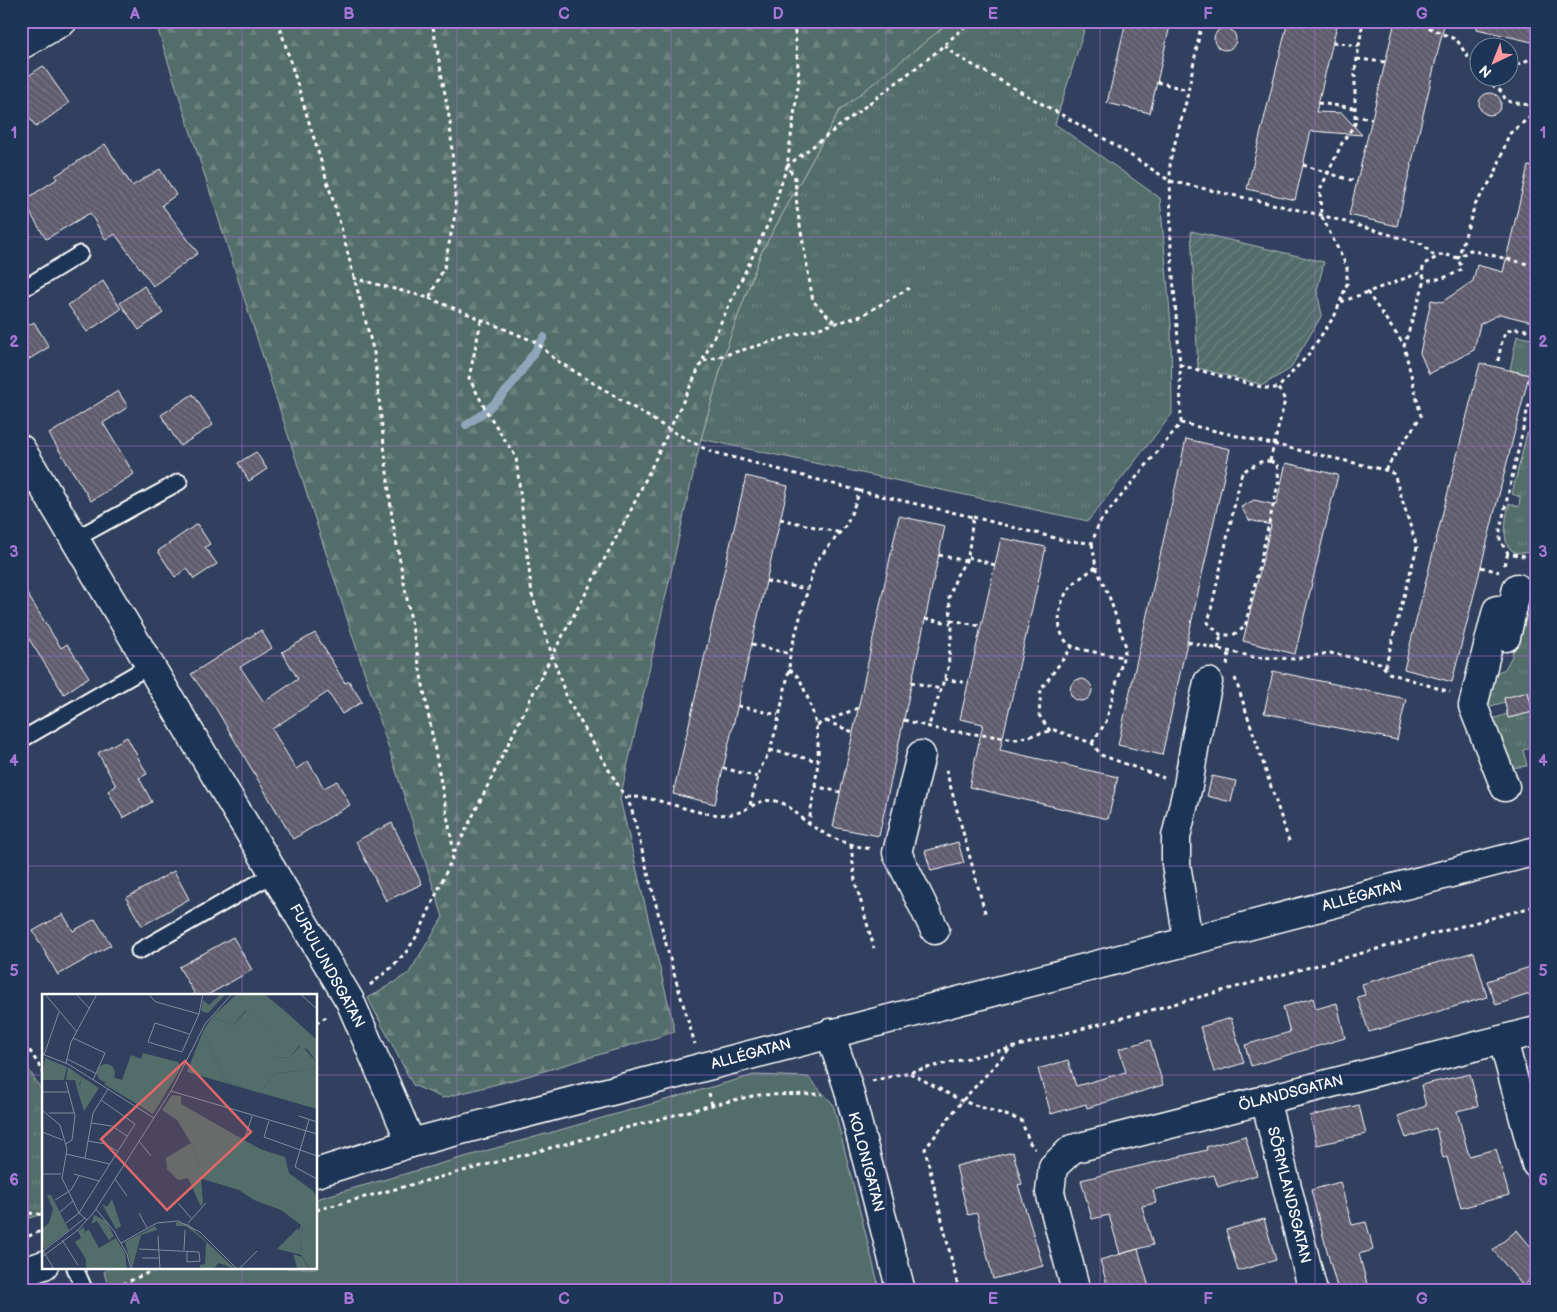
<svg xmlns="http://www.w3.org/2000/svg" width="1557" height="1312" viewBox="0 0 1557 1312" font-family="'Balsamiq Sans',sans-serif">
	<defs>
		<pattern id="grass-tufts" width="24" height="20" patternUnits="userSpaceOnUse" patternTransform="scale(1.25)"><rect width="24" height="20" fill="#536d6a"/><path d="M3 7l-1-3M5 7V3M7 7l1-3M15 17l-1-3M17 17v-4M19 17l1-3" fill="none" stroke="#6d8380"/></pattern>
		<pattern id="forest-firs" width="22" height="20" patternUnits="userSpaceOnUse" patternTransform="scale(1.25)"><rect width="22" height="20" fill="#536d6a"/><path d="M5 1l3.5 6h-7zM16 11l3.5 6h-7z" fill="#6d8380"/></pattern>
		<pattern id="garden-furrows" width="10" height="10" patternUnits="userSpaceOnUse" patternTransform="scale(1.25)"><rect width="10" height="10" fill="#536d6a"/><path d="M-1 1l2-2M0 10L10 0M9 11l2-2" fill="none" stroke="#6d8380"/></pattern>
		<pattern id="building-back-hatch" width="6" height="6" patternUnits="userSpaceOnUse" patternTransform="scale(1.25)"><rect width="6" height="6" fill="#5f5b6d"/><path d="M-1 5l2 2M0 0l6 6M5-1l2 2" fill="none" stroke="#777483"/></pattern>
	</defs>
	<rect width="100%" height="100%" fill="#31405e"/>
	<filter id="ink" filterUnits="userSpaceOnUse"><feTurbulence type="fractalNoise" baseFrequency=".02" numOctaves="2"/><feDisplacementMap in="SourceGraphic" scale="10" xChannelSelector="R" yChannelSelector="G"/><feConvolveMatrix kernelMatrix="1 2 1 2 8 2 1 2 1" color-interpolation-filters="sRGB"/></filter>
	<g filter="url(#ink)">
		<path fill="url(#grass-tufts)" stroke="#a9b6b4" d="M949,21H1087L1055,124L1160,198L1171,324L1172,414L1088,521L701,439L727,346L761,253L839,111Z
			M1517,336L1536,340V376L1510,370Z
			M1536,429V538L1533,551C1496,562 1505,524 1509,503L1519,507L1520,497L1512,494L1527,433L1535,434Z
			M1527,586L1536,588V747L1523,750L1527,766L1510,768L1493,719L1507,714L1509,718L1532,712L1528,693L1504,698L1505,702L1487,707L1486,689L1493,674L1505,669L1512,656L1520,609Z
			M21,1057L44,1094V1213L21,1221Z"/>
		<path fill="url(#forest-firs)" stroke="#a9b6b4" d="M155,21H944L946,25L839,111L761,253L727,346L701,439L620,799L675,1032L524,1077L443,1098L413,1085L368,998L409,973L443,917Z"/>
		<path fill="url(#garden-furrows)" stroke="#a9b6b4" d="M1191,231L1324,262L1317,291L1322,315L1290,369L1263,385L1198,368Z"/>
		<path fill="#536d6a" stroke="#a9b6b4" d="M754,1075L808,1077L833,1104L880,1291H109L104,1272L109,1268H316V1199Z"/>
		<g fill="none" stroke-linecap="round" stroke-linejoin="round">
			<path stroke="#8ea6b9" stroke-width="8" d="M466,425C504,402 521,373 544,337"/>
		</g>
		<path fill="url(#building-back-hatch)" stroke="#fff" d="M1126,21H1171L1150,113L1107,103Z
			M1288,21H1338L1316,112L1342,113L1362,135L1311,131L1295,200L1247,189Z
			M1395,21H1445L1397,226L1349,215Z
			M1478,21H1536V43L1477,29Z
			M1214 39a11 11 0 1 1 22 0a11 11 0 1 1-22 0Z
			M43,66L69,103L36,127L21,105V81Z
			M1479 104a11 11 0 1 1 22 0a11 11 0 1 1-22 0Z
			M105,144L132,186L160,169L176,195L162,205L198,253L153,286L115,234L106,240L90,213L46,239L23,201L57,179L55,176Z
			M1528,166L1536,167V323L1500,314L1480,324L1474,350L1429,374L1420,353L1431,300L1442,302L1473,281L1477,265L1503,272Z
			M103,281L121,309L87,332L68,305Z
			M144,286L163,313L139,330L120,303Z
			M34,322L49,347L21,364V330Z
			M1480,363L1529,375L1452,682L1404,669Z
			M118,391L128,407L103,423L134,474L91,501L49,434Z
			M193,394L213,425L180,446L161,415Z
			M1186,439L1230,449L1162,755L1118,745Z
			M256,452L267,469L249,481L238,463Z
			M1286,463L1338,475L1295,654L1243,641L1271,525L1249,520L1241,507L1254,500L1276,505Z
			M746,476L788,486L715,804L673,794Z
			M899,516L945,526L879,836L833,827Z
			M197,524L210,544L205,547L217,564L194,579L187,568L175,577L158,551Z
			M1001,538L1046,547L1000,750L1118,777L1108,819L969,787L983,724L960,719Z
			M21,584L61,648L67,644L89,677L64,694L29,639L21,644Z
			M261,630L272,648L240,667L264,702L298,679L282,652L315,633L345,683L349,681L362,702L342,714L328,692L272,729L296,769L308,761L324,788L337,781L350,805L293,839L215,707L191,674Z
			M1273,671L1406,699L1397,740L1264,713Z
			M1070 690a11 11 0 1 1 22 0a11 11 0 1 1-22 0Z
			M1528,692L1533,712L1508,718L1504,698Z
			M127,737L147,774L139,778L152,802L123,818L108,791L116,786L98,753Z
			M1212,776L1236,781L1231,802L1207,796Z
			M392,823L422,884L386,901L356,841Z
			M958,842L964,863L931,871L925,851Z
			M174,871L189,899L142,926L126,898Z
			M63,914L73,931L95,919L111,945L58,975L33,931Z
			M233,937L252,970L206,996H196L179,967Z
			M1474,952L1487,997L1369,1032L1357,997L1365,995L1362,984Z
			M1536,965V992L1496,1005L1487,981Z
			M1313,998L1316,1009L1337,1003L1345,1038L1251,1066L1245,1045L1290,1032L1283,1007Z
			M1231,1018L1244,1063L1214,1072L1200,1027Z
			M1150,1040L1163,1085L1087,1108L1086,1104L1051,1114L1038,1069L1068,1060L1076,1086L1126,1072L1119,1049Z
			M1470,1074L1478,1106L1457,1111L1469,1156L1496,1149L1509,1195L1461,1208L1447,1157L1443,1158L1436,1128L1406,1138L1398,1116L1426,1106L1421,1085Z
			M1359,1105L1366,1134L1317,1145L1310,1116Z
			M1245,1136L1257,1175L1218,1187L1214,1175L1153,1190L1156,1203L1142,1206L1153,1245L1120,1254L1109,1215L1092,1219L1081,1180L1207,1150L1206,1147Z
			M1013,1152L1022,1184L1018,1185L1043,1266L993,1279L977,1213L968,1215L956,1166Z
			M1340,1182L1352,1225L1366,1222L1370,1236L1373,1250L1359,1254L1369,1291H1338L1330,1262L1311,1190Z
			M1264,1219L1276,1260L1238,1271L1226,1230Z
			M1517,1230L1536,1253V1275L1523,1286L1493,1250Z
			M1138,1249L1150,1291H1109L1100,1260Z"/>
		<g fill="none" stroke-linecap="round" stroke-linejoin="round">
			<g stroke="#fff" stroke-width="19">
				<path id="service" d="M21,290L80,254
					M75,539L179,482
					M21,740L149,666
					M139,951L275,873
					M75,1268L85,1291"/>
			</g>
			<g stroke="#fff" stroke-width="31">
				<path id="minor" d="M21,45L63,21
					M21,449L350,1001L411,1143
					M1497,610L1473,706L1505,787
					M1506,637L1517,588
					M921,755L897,853L935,930
					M1188,941L1176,864V837L1188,786L1195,743L1208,682
					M830,1033L848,1087L901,1291
					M1503,1040L1536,1164
					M1265,1099L1313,1291
					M1076,1291L1050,1192L1053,1167L1072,1149L1536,1031"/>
			</g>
			<g stroke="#fff" stroke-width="31">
				<path id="tertiary" d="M316,1173L411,1143L1536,851
					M21,1273L44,1265"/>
			</g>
			<path stroke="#fff" stroke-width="3" stroke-dasharray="4 4" stroke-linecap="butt" d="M278,21L339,220L374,353L392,518L454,853
				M1196,21L1202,22
				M1414,21L1457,40L1467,56L1480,68
				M1333,42L1359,46
				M945,45L955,55L1110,142L1170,181L1321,215L1422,244L1435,257
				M1357,59L1385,62
				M1510,68L1530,59L1536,60
				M1488,78L1490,83L1502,92L1506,101L1534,106
				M1157,82L1188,90
				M1536,101L1531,116L1509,134L1495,174L1475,205L1458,258L1470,250L1536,266
				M1318,103L1354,108
				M1354,116L1372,119
				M1303,165L1357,182
				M353,278L429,298L444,268L456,210L450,122L432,21
				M1367,292L1404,345
				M429,298L536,342L556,360L670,430L709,451L860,491
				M1341,302L1422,272
				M481,321L469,378L487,412L516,457L532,595L567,699L631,807L672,967L695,1044
				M834,322L813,301L797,208L795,178L787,166L934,54L971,21
				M704,361L861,316L909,288
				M1498,361C1504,331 1502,324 1536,332
				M1180,365L1265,388H1278
				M1536,399L1528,407L1500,530V541L1508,553L1524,556L1533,554L1536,550
				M1181,423L1180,365L1171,251L1170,161L1186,102L1202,21
				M1270,461L1285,400L1278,388L1308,355L1335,315L1347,284V267L1321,215L1320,190L1343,141L1355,124V71L1363,21
				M1270,461L1277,465L1279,480L1245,627L1233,635H1221L1208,623L1242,472L1260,462Z
				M1385,470L1421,416L1404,346L1425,280L1422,272L1424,264L1443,254L1458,258L1462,269C1450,277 1439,280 1425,280
				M973,517L1067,541L1092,543L1099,523L1181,423L1385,470L1394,474L1417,547L1385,668
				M780,519L841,533
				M939,555L966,561
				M968,557L995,565
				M1504,565L1508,553
				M1096,567C1086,574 1074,581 1067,592C1057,606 1054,639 1074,647C1089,652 1107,654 1123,657
				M1481,567L1499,572
				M766,581L806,589
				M925,619L951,623
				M951,620L981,626
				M1188,642L1254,657L1294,659L1330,653L1380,663L1389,673L1450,692
				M752,644L790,654
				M1531,645L1536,660
				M1218,649L1221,635
				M1227,665L1229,653
				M789,670C799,674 802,684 806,694C827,743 816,773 809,823
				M1235,678L1290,844
				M944,679L968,683
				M911,682L940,689
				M738,706L778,715
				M904,720L941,730L1017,739L1054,730L1092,743L1101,755L1164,778
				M826,721L853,732
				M817,725L858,708
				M1050,731L1039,715L1041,689L1072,647
				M1092,743L1106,722L1126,647L1110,599L1096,567L1092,543
				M770,750L818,761
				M723,768L758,777
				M946,770L986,916
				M814,786L840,792
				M627,797C662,795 696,819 732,814C751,811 759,794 782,803C792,807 800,818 809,824C830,838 847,845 872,849
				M750,805L760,769L769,753L777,726L789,670L790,654L815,563L847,524L860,491L973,517L968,557L957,575L949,597L952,628L948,668L929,725
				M851,845L855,881L874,948
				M370,985L391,968L407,951L420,931L454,854L551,657L630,512L769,222L787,166L799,79L795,32L791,21
				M316,1023L328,1016
				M21,1037L44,1073
				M910,1073L962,1101L1021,1120L1030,1143L1035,1149
				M872,1081L1011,1048L1536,906
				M709,1093L712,1105
				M316,1210L712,1105L757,1095L822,1094
				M21,1212L44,1215
				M21,1239L44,1230
				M108,1291L158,1268
				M959,1291L925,1149L962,1101L1010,1049"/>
			<use href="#service" stroke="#1d3557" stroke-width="15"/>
			<use href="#minor" stroke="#1d3557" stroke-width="28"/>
			<use href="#tertiary" stroke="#1d3557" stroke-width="28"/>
		</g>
	</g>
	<path fill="none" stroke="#a976d5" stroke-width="1" stroke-opacity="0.55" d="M242,21V996M457,21V1291M671,21V1291M886,21V1291M1100,21V1291M1315,21V1291M21,237H1536M21,446H1536M21,656H1536M21,866H1536M21,1075H44M316,1075H1536M242,1268V1291"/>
	<g text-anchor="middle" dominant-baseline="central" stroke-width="4.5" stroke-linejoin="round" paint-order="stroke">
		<g font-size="15" fill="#fff" stroke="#1d3557">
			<text transform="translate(1362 896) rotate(-15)">ALLÉGATAN</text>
			<text transform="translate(327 966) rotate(61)">FURULUNDSGATAN</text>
			<text transform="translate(751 1054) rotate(-15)">ALLÉGATAN</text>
			<text transform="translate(1291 1093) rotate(-14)">ÖLANDSGATAN</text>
			<text transform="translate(866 1162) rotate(75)">KOLONIGATAN</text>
			<text transform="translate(1289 1195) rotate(76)">SÖRMLANDSGATAN</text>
		</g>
	</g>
	<g transform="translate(42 994)">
		<rect width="275" height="275" fill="#31405e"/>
		<path d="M179,0H184L166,19L159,17L161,6L167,11ZM195,0H222L243,17L275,46V69L266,56L257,52L247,64L231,63L204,16L190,32L171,22ZM161,37L184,88L218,99L232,80L275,74V115L145,78ZM3,64L25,73L22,86H0ZM40,83L57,94L42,117L36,98ZM149,149L158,174L161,208L159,213L146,184L136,186L125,175L124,164ZM5,201H9L27,236L2,255L0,235L7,229L11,215ZM70,205L79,232L74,235L60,210L65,213ZM52,221L64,227L72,242L67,246L55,227L49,230ZM134,228L146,230L193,275L177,269L171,275H158V271L163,270L164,248L144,232H134ZM113,232L115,236L99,241L90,275L83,248ZM42,233L46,263L44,265L33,248L39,244L36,237ZM261,233L275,245V275H268L259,261L258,242ZM256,234V260L235,255Z" fill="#536d6a"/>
		<path d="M205,16L235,38L231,63L247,64L259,51L275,69V74L232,80L218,99L184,88L161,37L171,22L190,32ZM55 79a9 9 0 1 1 18 0a9 9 0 1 1-18 0ZM26,73L40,83L37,91L41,98H36L33,86H24ZM130,101L139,102V110L218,155L243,163L247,179L271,197L275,203V245L261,233L258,242L259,261L256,260L255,240L259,231L239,216L212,206L197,196L157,184L158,174L149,149L135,126L120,116ZM47,236L57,254L74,244L83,259L85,275L44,274L43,237ZM251,260L260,263L267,275L255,274Z" fill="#536d6a"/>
		<path d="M101,59L136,68L139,74L111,120L62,90L70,83L80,86L89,61L99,65ZM14,226L22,236L6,249L0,237Z" fill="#536d6a"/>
		<path fill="none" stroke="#838c9e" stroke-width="1" d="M3,0L35,38M34,0L48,15M106,0L114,8L157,20M258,0L275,15M147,40L113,29L106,48L140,58L157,20L161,0M31,44L63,59L51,86M0,60L26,70L112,124M2,61L17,18M25,65L55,80M24,69L29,48L55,0M129,97L275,140M0,98H27M0,116L18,131L25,155L20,184L37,219L45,226M7,119H33M257,122L275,128M267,126L253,173L275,185M227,127L222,143L275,162M49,129L70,132L85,142M0,138L21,146M203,144L210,122M46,147L63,150L75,157M97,147L109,162M24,150L30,146L33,122L24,88M24,160L68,170M43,164L51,119L66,95M0,180H19M32,180L57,187M73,185L85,202M13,206L29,196L37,182M136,209L149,224M54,215L72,237L85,260L89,275M18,218L31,207M97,219L105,234M24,229L37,219L93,130L59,106M146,229L164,209M116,242L118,275M20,246L36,271M79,249L115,229L136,227L158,238L195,275M0,255L12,275M97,255L157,258L158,267L145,268V258M142,256L143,236M0,258L43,224M0,263L36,236L52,218L129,97L163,30L190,0M100,264H118M197,275L215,257"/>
		<path fill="#e26868" fill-opacity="0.15" stroke="#e26868" stroke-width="2.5" d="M143,67L209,138L125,216L59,145Z"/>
		<rect width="275" height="275" fill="none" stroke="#fff" stroke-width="2.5"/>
	</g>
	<rect width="1557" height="1312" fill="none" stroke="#1d3557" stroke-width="55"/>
	<g transform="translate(1494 62) rotate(223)"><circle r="24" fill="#1d3557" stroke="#77869a"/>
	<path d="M0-4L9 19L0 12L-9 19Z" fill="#ff9aa2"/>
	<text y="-8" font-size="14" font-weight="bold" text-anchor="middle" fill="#ffffff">N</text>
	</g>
	<rect x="28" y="28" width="1502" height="1256" fill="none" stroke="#a976d5" stroke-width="2"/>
	<g font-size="16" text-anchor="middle" font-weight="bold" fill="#a976d5">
		<text x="135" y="19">A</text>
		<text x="349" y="19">B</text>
		<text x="564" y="19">C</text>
		<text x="778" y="19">D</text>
		<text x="993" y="19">E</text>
		<text x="1208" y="19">F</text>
		<text x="1422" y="19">G</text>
		<text x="14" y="138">1</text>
		<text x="1543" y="138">1</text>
		<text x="14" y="347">2</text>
		<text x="1543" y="347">2</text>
		<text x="14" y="557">3</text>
		<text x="1543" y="557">3</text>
		<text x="14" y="766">4</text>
		<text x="1543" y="766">4</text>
		<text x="14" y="976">5</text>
		<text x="1543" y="976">5</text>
		<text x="14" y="1185">6</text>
		<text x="1543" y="1185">6</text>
		<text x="135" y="1304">A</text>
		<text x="349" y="1304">B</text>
		<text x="564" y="1304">C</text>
		<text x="778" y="1304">D</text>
		<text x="993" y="1304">E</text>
		<text x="1208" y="1304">F</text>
		<text x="1422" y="1304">G</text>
	</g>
</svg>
